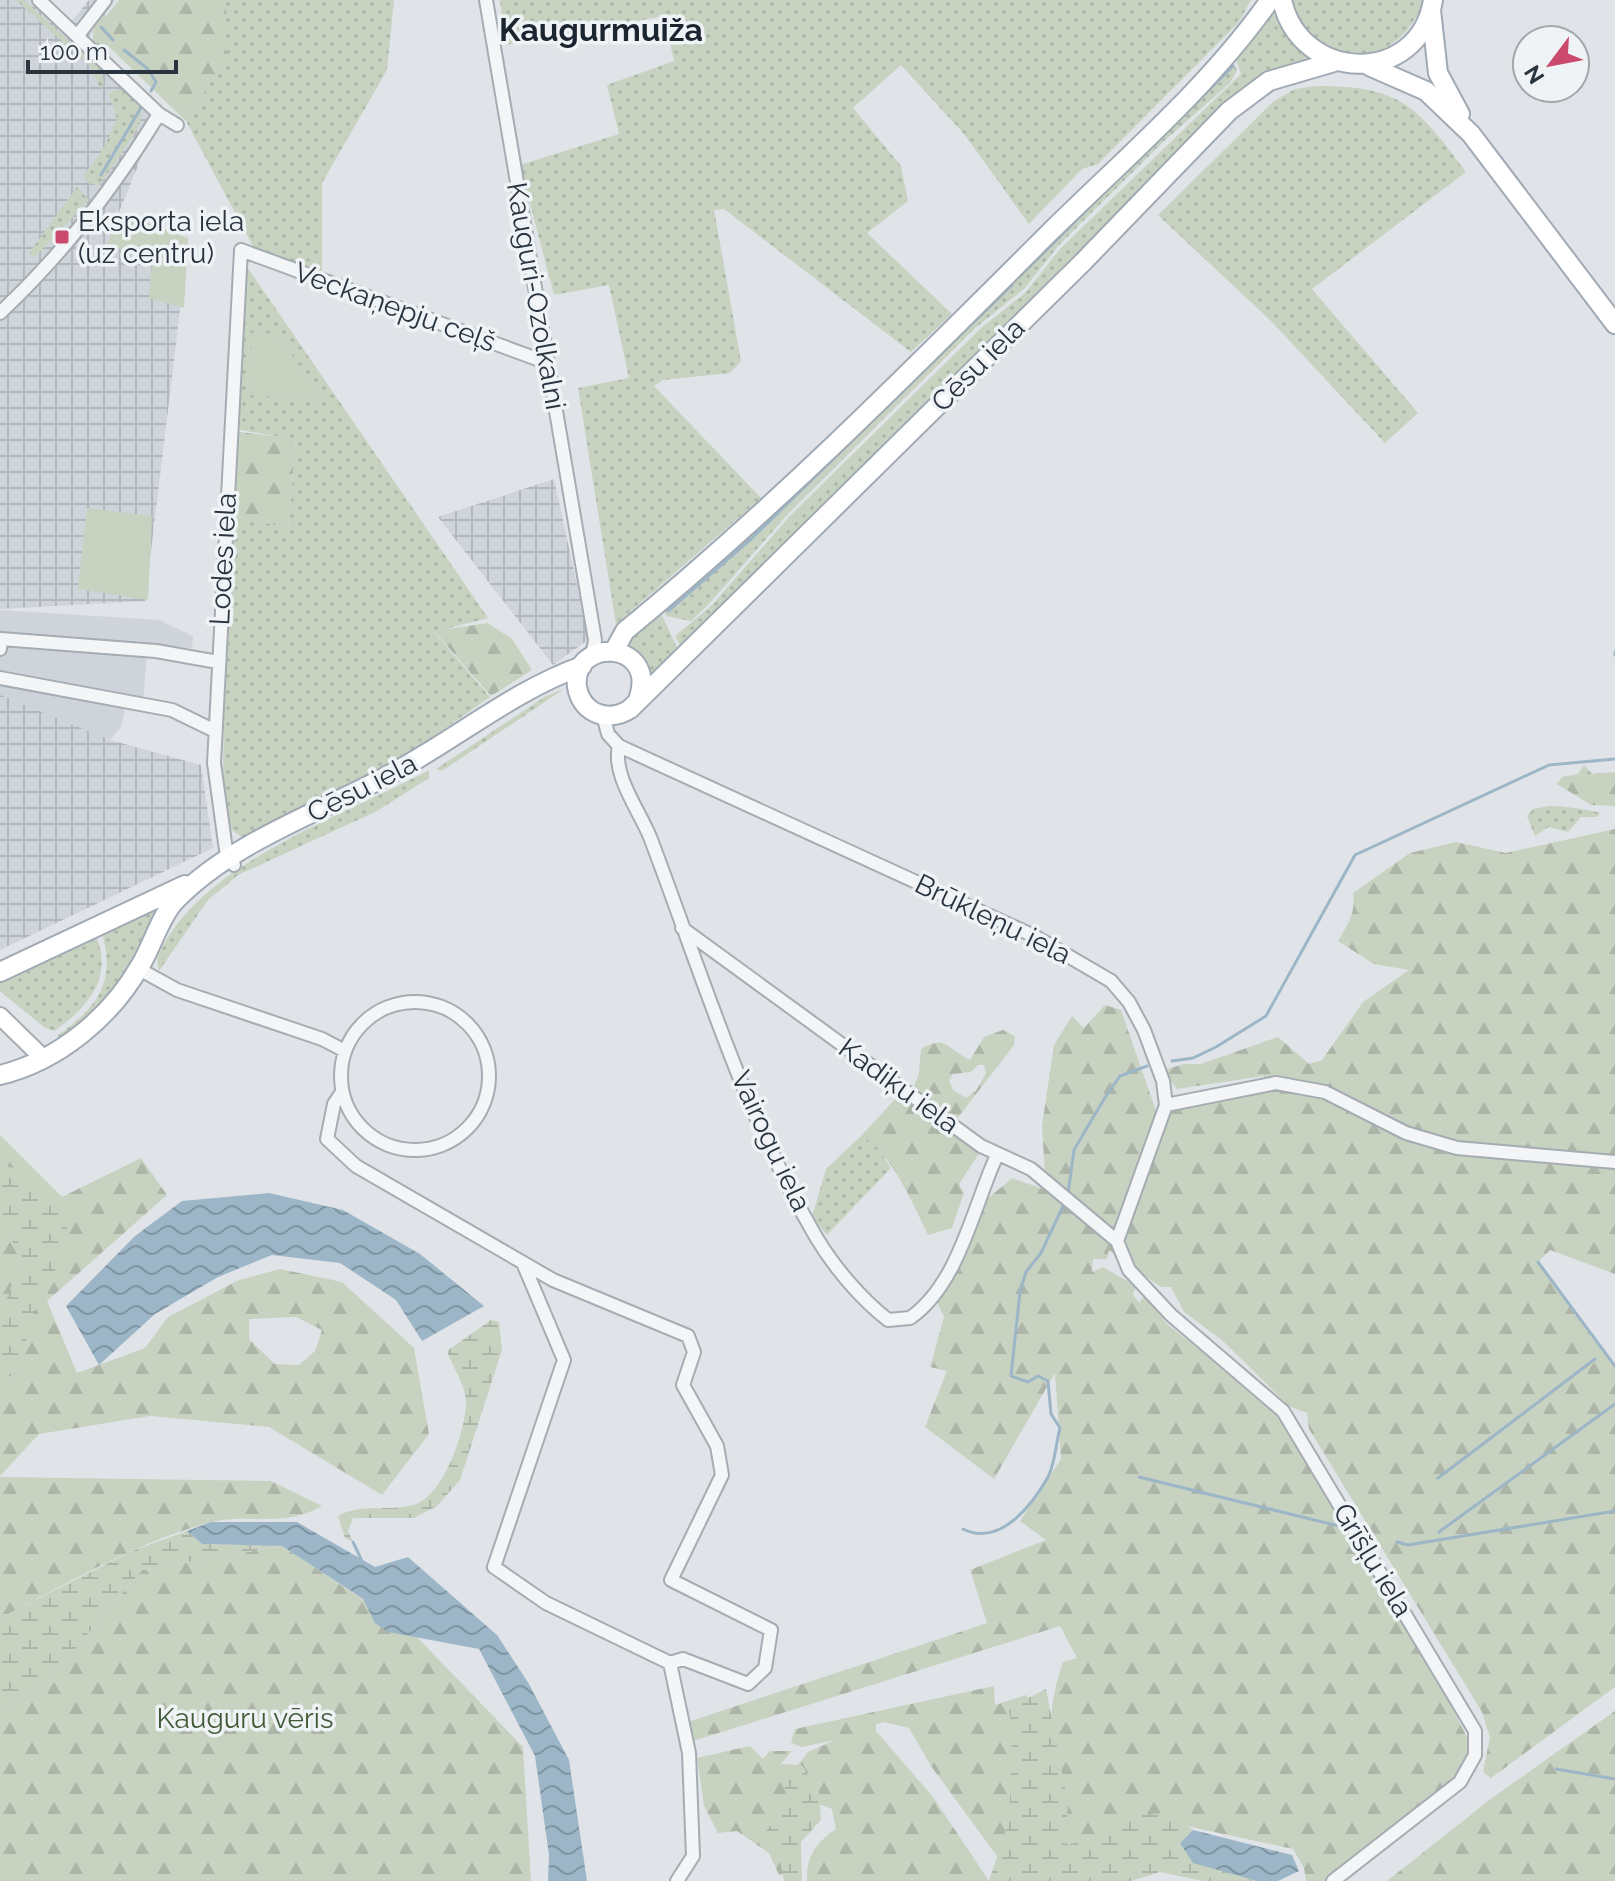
<svg xmlns="http://www.w3.org/2000/svg" width="1615" height="1881" viewBox="0 0 1615 1881" font-family="Raleway,sans-serif">
	<defs>
		<pattern id="industrial-grid" width="8" height="8" patternUnits="userSpaceOnUse" patternTransform="scale(2)"><rect width="8" height="8" fill="#ced4da"/><path d="M0 4h8M4 0v8" fill="none" stroke="#b1b7bc"/></pattern>
		<pattern id="grass-dots" width="8" height="8" patternUnits="userSpaceOnUse" patternTransform="scale(2)"><rect width="8" height="8" fill="#c8d2c1"/><path d="M2 2h.1M6 6h.1" fill="none" stroke="#acb5a7" stroke-width="1.8" stroke-linecap="round"/></pattern>
		<pattern id="forest-firs" width="22" height="20" patternUnits="userSpaceOnUse" patternTransform="scale(2)"><rect width="22" height="20" fill="#c8d2c1"/><path d="M5 1l3.5 6h-7zM16 11l3.5 6h-7z" fill="#acb5a7"/></pattern>
		<pattern id="wetland-marsh" width="20" height="14" patternUnits="userSpaceOnUse" patternTransform="scale(2)"><rect width="20" height="14" fill="#c8d2c1"/><path d="M1 5h8M5 5V1M11 12h8M15 12V8" fill="none" stroke="#acb5a7"/></pattern>
		<pattern id="water-waves" width="16" height="10" patternUnits="userSpaceOnUse" patternTransform="scale(2)"><rect width="16" height="10" fill="#9cb6c7"/><path d="M0 5q4-4 8 0t8 0" fill="none" stroke="#7f95a3"/></pattern>
	</defs>
	<rect width="100%" height="100%" fill="#e0e4e8"/>
	<path fill="#ced4da" d="M0,610L159,620L193,636L192,648L148,644L143,701L127,699L121,727L110,740L40,716L0,696Z"/>
	<path fill="url(#industrial-grid)" d="M0,0H46L72,21L89,0H115L89,38L159,114L119,212L187,252L145,601L0,609Z
		M554,479L588,635L585,642L553,665L438,517Z
		M0,695L110,740L201,765L213,848L0,950Z"/>
	<path fill="url(#grass-dots)" d="M16,0H24L102,71L104,83L100,88L90,66Z
		M226,0H394L387,70L322,183V273L254,248L186,121L212,79L226,68Z
		M500,0H1251L1239,22L1098,164L1082,169L1029,224L964,134L901,65L853,108L901,166L908,201L867,233L952,314L911,352L724,209L714,210L741,361L730,373L663,380L654,386L761,498L616,624L578,388L629,378L609,285L554,295L520,165L619,134L607,85L674,61L664,16L505,45Z
		M1290,0H1425C1395,73 1319,76 1290,0Z
		M1274,6L1283,29L1314,62L1273,72L682,649L675,636L711,606L790,516L981,328L1026,292L1060,249L1241,74L1235,57Z
		M1232,60L1237,70L1230,83L1163,142L1059,245L1025,288L974,329L787,515L707,606L691,621L666,616L663,609Z
		M1316,86C1402,85 1418,108 1466,172L1312,289L1418,413L1385,443L1271,321L1158,215L1274,101L1295,89Z
		M117,90L127,91L141,105V120L134,135L99,186L88,183L83,176L101,153L117,119L109,94Z
		M77,187L89,200L35,257L29,253Z
		M243,261L488,618L434,632L490,697L374,778L248,842L231,829L223,784L226,514L288,528L296,440L230,428Z
		M660,611L679,652L650,680L623,640Z
		M564,689L442,771L436,769L546,696Z
		M429,770V778L377,811L238,875L208,900L159,971L157,959C194,865 344,816 429,770Z
		M1549,806C1561,806 1588,809 1600,813L1597,817H1581L1568,832L1549,827L1535,836L1527,816L1533,809Z
		M169,897C137,955 111,1001 60,1044L58,1035C101,1005 116,980 101,929Z
		M94,932C115,975 90,1006 54,1031L45,1028L0,991V976Z
		M861,1136L875,1142L891,1168L827,1235L812,1217L826,1169Z"/>
	<path fill="url(#forest-firs)" fill-rule="evenodd" d="M119,0H226V68L212,79L186,121L107,45L102,50L92,44L95,22L107,15Z
		M231,431L296,439L288,528L227,514Z
		M488,623L512,639L532,670L491,696L434,631Z
		M1584,765L1592,774L1615,772V806L1591,805L1557,784L1562,777L1578,774Z
		M1615,829V1274L1550,1250L1538,1262L1615,1365V1687L1491,1778L1483,1772L1490,1737L1482,1712L1309,1429L1307,1413L1289,1406L1223,1341L1184,1312L1171,1287H1161L1109,1250L1107,1259H1093L1092,1272L1103,1267L1136,1286L1133,1294L1139,1303L1145,1295L1166,1323L1270,1406L1359,1544L1441,1686L1475,1753C1445,1809 1376,1845 1326,1881H1306L1304,1868L1293,1849L1150,1818L1098,1850L1051,1848C1049,1792 1043,1715 1063,1662L1077,1658L1060,1626L690,1742L685,1723L987,1623L970,1570L1046,1540L1020,1521L1061,1459L1055,1373L994,1479L925,1427L947,1371L930,1367L944,1317L936,1300L978,1207L1012,1178L1046,1190L1042,1126L1054,1045L1072,1016L1084,1028L1105,1005L1121,1010L1157,1114L1261,1092L1264,1076L1177,1089L1162,1071L1183,1064H1201L1278,1037L1309,1064L1322,1060L1363,1002L1409,970L1374,964L1338,941C1348,924 1356,913 1353,893L1410,853L1456,842L1506,853Z
		M1003,1030L1015,1036L1014,1045L956,1120L913,1089L919,1073L921,1049C947,1034 948,1050 970,1060L984,1037ZM978,1065H984L986,1073L976,1091L966,1098L953,1090L949,1080L953,1074L971,1072Z
		M899,1095L980,1152L959,1184L964,1193L952,1228L928,1235C914,1206 890,1149 861,1136Z
		M0,1135L62,1197L141,1158L167,1195L47,1301L77,1373L145,1348L168,1317L239,1280L280,1269L342,1282L414,1348L429,1434L382,1495L269,1427L150,1416L39,1434L0,1476ZM296,1317L322,1330L315,1351L299,1365L275,1364L249,1339V1319Z
		M0,1477L271,1481L322,1506C282,1529 248,1512 208,1523C135,1543 67,1584 0,1618Z
		M282,1546L413,1633L523,1747L531,1881H0V1710L47,1682L142,1570Z
		M994,1686L995,1705L1026,1695L1035,1709L1013,1878L931,1766L909,1728L885,1722L876,1724V1731L933,1797L989,1881H807C806,1856 816,1843 836,1829L832,1809L813,1802L796,1767L808,1752L835,1740L802,1747L791,1743L795,1729Z
		M1615,1711V1881H1387L1492,1798Z
		M750,1746L763,1759L770,1751H792L780,1765L792,1784L788,1873L779,1875L769,1853L737,1831L718,1833L704,1806L697,1758Z"/>
	<path fill="url(#wetland-marsh)" d="M0,1165L18,1169L68,1214L65,1250L31,1319L19,1372L0,1381V1317L20,1263L0,1205Z
		M491,1320L499,1322L502,1350L460,1480L437,1506L414,1518H353L348,1531L353,1542L345,1538L338,1516C362,1502 390,1513 416,1504C445,1493 465,1431 466,1403C467,1388 452,1366 447,1351Z
		M187,1531L202,1544L282,1546L142,1570L47,1682L0,1710V1618L132,1551Z
		M1046,1689L1068,1804L1064,1846L1107,1834L1130,1815L1167,1813L1193,1830L1180,1843L1257,1881H1203L1160,1872L1131,1881H989L1009,1820L1013,1730L1008,1708Z
		M780,1764L801,1765L805,1769L808,1786L819,1792L821,1820L801,1842L802,1881H784L780,1860L762,1836L788,1804Z"/>
	<path fill="#c8d2c1" d="M119,212L188,238L184,308L149,298L152,263L108,244L112,231L108,227Z
		M252,332L277,334L325,401L249,395Z
		M87,508L152,516L148,600L78,589Z"/>
	<path fill="url(#water-waves)" d="M269,1193L343,1210L420,1254L484,1306L422,1341L396,1300L340,1263L272,1255L218,1277L155,1314L99,1365L66,1306L135,1236L182,1201Z
		M211,1522H297L375,1567L408,1557L497,1635L529,1684L569,1760L587,1881H548L549,1855L535,1756L479,1649L388,1632L375,1623L363,1599L282,1546L202,1544L187,1531Z
		M1193,1830L1292,1855L1299,1871L1278,1881H1257L1193,1863L1180,1843Z"/>
	<g fill="none" stroke-linecap="round" stroke-linejoin="round">
		<path stroke="#9cb6c7" stroke-width="3" d="M101,27L113,40
			M124,50L148,69L156,82L151,91
			M1185,114L1233,66
			M101,175L142,106
			M1019,277L1108,189
			M668,611L751,539L1012,285
			M1615,652V655
			M1172,1061L1193,1058L1216,1047L1266,1016L1355,855L1549,765L1615,759
			M1068,1193L1074,1150L1104,1099L1120,1076L1147,1066
			M1538,1262L1615,1366
			M1139,1477L1343,1527
			M1438,1478L1595,1359
			M963,1529C999,1547 1031,1507 1048,1477C1055,1464 1056,1443 1060,1428L1051,1414L1048,1381L1038,1376L1028,1382L1011,1376L1020,1292L1026,1272L1041,1253L1064,1204
			M1439,1532L1615,1404
			M353,1542L361,1559
			M1397,1542L1408,1545L1615,1511
			M1556,1769L1615,1779"/>
		<g stroke="#a5acb2" stroke-width="16">
			<path id="minor" d="M39,0L159,114L177,125
				M486,0L595,640L592,656
				M78,35L105,0
				M0,313C64,253 114,188 159,114
				M0,649L1,639L156,651L218,662
				M0,678L172,710L215,731
				M603,715L608,734L619,746L1034,936L1111,981L1129,1002L1144,1030L1163,1081L1166,1105L1117,1241
				M619,746C612,775 639,810 650,837C701,971 743,1112 816,1237C834,1267 860,1298 888,1320L910,1318C959,1284 973,1207 997,1155
				M234,865L226,850L214,763L241,250L548,363
				M682,928L981,1146L1031,1169L1117,1241L1129,1270L1171,1315L1283,1411L1475,1731V1755L1460,1782L1333,1881
				M139,969L177,990L322,1039L345,1051
				M341 1076a74 74 0 1 1 148 0a74 74 0 1 1-148 0Z
				M342,1092L334,1104L327,1139L356,1166L553,1280L688,1336L694,1352L683,1385L717,1446L722,1475L671,1580L771,1630L765,1668L748,1684L683,1659L670,1663
				M1166,1105L1276,1083L1325,1092L1406,1133L1457,1148L1615,1162
				M523,1263L564,1360L494,1567L546,1603L670,1663L689,1753L693,1856L677,1881"/>
		</g>
		<g stroke="#a5acb2" stroke-width="20">
			<path id="secondary" d="M0,1016L42,1057"/>
		</g>
		<g stroke="#a0aab4" stroke-width="22">
			<path id="primary" d="M1282,0C1300,83 1419,87 1433,0
				M1431,10L1438,73L1460,114
				M1369,66L1426,91L1471,134L1615,324
				M614,651L625,631C775,508 912,370 1049,233C1125,158 1209,87 1270,0
				M639,697C657,640 571,637 577,687C579,698 585,707 594,712C606,718 619,716 630,709L1083,262L1229,111L1269,81L1334,62
				M0,972L185,885
				M0,1075C58,1061 111,1017 140,966C152,947 159,919 174,902C233,840 325,811 398,770C460,736 515,690 582,666"/>
		</g>
		<use href="#minor" stroke="#f3f5f7" stroke-width="12"/>
		<use href="#secondary" stroke="#fff" stroke-width="16"/>
		<use href="#primary" stroke="#fff" stroke-width="18"/>
	</g>
	<rect fill="#ca496c" stroke="#eff3f6" stroke-width="3" x="54" y="229" width="16" height="16" rx="4"/>
	<g text-anchor="middle" dominant-baseline="central" stroke-width="7" stroke-linejoin="round" paint-order="stroke">
		<g font-size="28" fill="#29343f" stroke="#eff3f6" text-anchor="start">
			<text x="78" y="221">Eksporta iela<tspan x="78" dy="32">(uz centru)</tspan></text>
		</g>
		<g font-size="28" fill="#29343f" stroke="#eff3f6">
			<text transform="translate(536 296) rotate(80)">Kauguri-Ozolkalni</text>
			<text transform="translate(395 307) rotate(20)">Veckaņepju ceļš</text>
			<text transform="translate(978 365) rotate(-45)">Cēsu iela</text>
			<text transform="translate(223 559) rotate(-87)">Lodes iela</text>
			<text transform="translate(362 788) rotate(-27)">Cēsu iela</text>
			<text transform="translate(993 919) rotate(26)">Brūkleņu iela</text>
			<text transform="translate(899 1086) rotate(36)">Kadiķu iela</text>
			<text transform="translate(771 1141) rotate(65)">Vairogu iela</text>
			<text transform="translate(1373 1560) rotate(59)">Grīšļu iela</text>
		</g>
		<g font-size="28" fill="#425b37" stroke="#eff3f6">
			<text x="245" y="1718">Kauguru vēris</text>
		</g>
		<g font-size="32" font-weight="bold" fill="#1b2530" stroke="#eff3f6">
			<text x="601" y="29">Kaugurmuiža</text>
		</g>
	</g>
	<g transform="translate(1551 64) rotate(238)"><circle r="38" fill="#eff3f6" stroke="#a0a7ad" stroke-width="2"/>
	<path d="M0-6L14 30L0 20L-14 30Z" fill="#ca496c"/>
	<text y="-12" font-size="22" font-weight="bold" text-anchor="middle" fill="#29343f">N</text>
	</g>
	<path d="M28 60v12h148v-12" fill="none" stroke="#29343f" stroke-width="4"/>
	<text x="40" y="60" font-size="24" fill="#29343f" stroke="#eff3f6" stroke-width="6" paint-order="stroke">100 m</text>
</svg>
